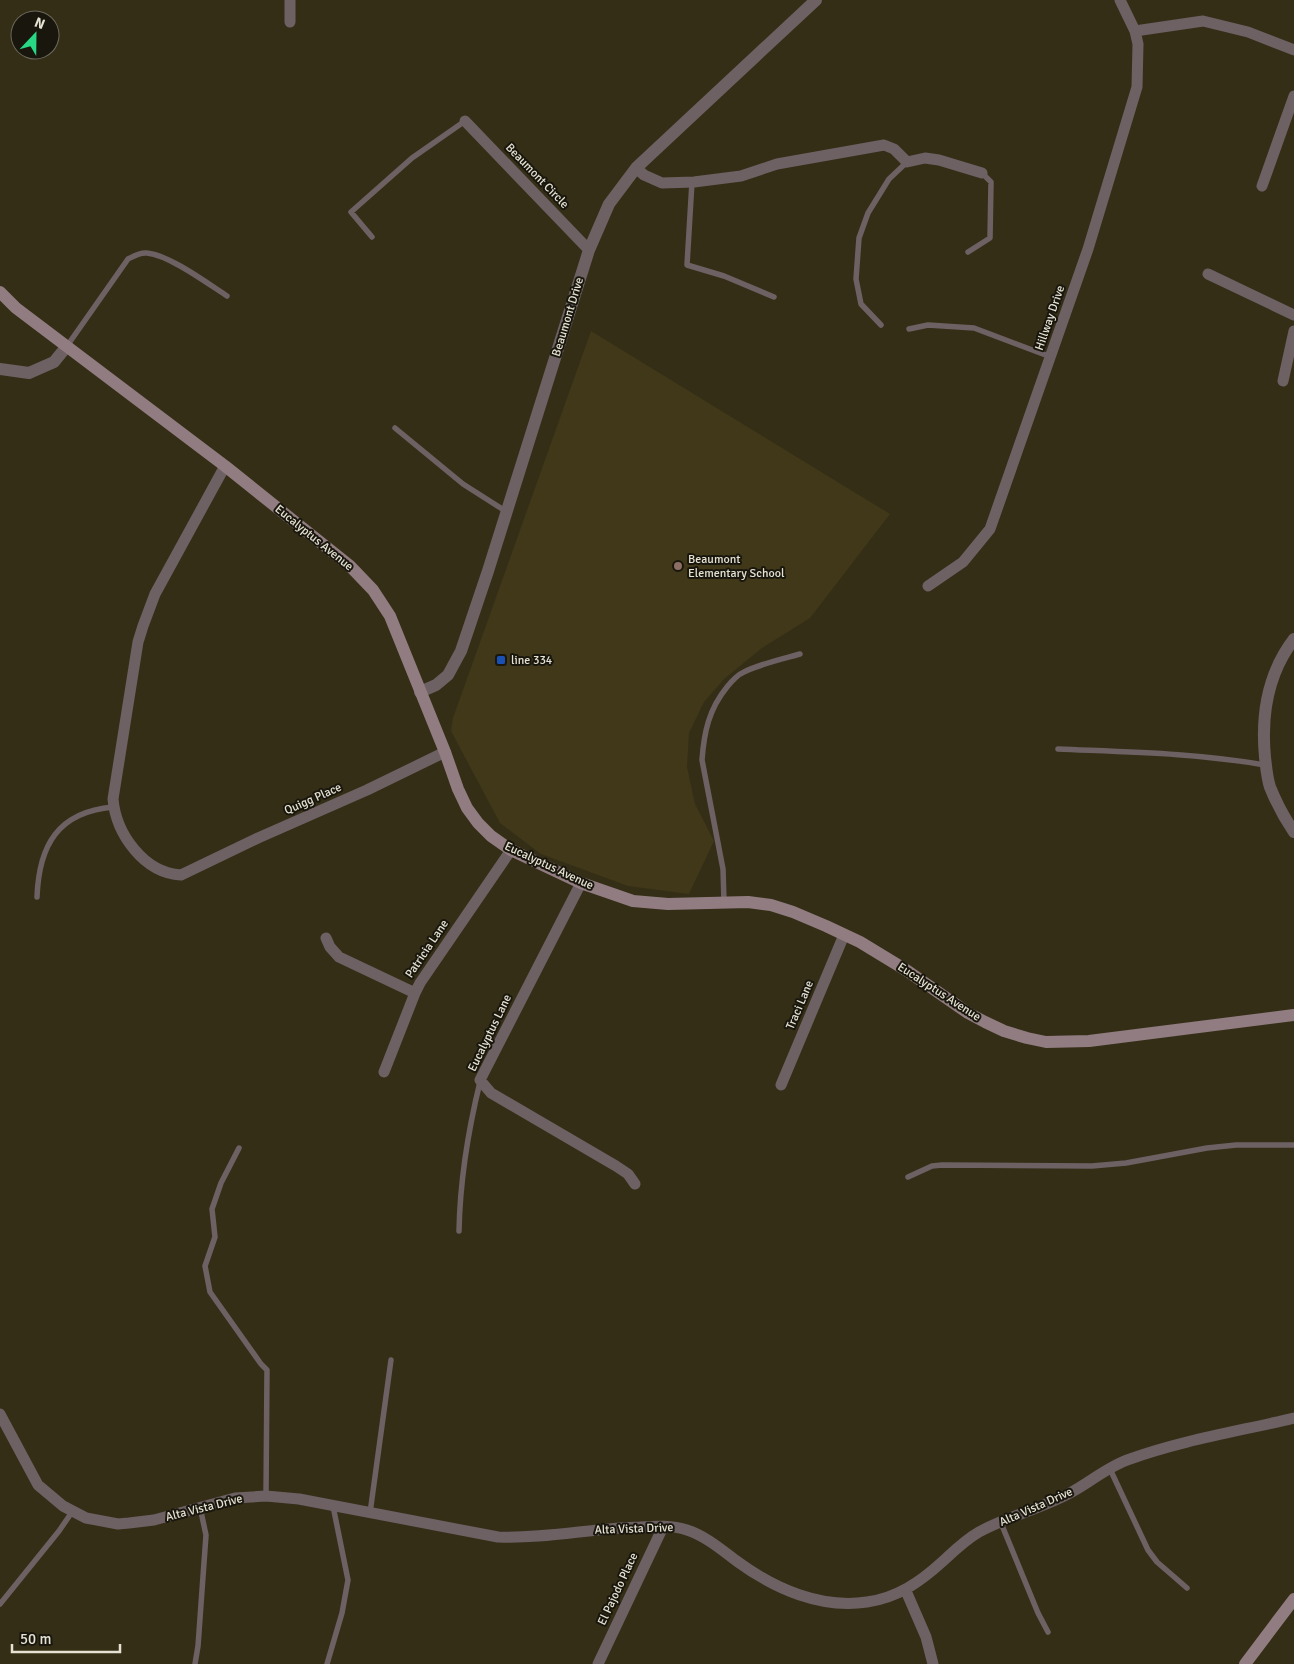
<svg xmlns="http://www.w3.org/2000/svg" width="1294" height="1664" viewBox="0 0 1294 1664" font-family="Signika,sans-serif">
	<rect width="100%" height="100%" fill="#352e17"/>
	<path fill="#403819" d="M591,331L890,514L810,618L762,648L724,679L704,702L689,733L687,767L695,804L714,841L689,894L628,886L541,854L500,823L451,731L453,718Z"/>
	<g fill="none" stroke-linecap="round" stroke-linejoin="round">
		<path stroke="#6e6164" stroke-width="5.5" d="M692,182L687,265L724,276L774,297
			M372,237L351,212L412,158L465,121
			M968,252L990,238L991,182L982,173
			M881,325L861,304L856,279L859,238L868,213L889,179L907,162
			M909,329L928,325L974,328L1051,357
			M67,346L128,259C134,256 140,252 147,253C169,255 207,283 227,296
			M395,428L463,484L507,512
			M1058,749C1128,752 1197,753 1265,765
			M37,897C39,845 58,812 113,807
			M724,902L723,869L702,760C704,732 709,709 727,687C731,682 737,675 744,672C760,664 782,659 800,654
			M239,1148L221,1183L212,1209L215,1237L205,1266L210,1292L261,1364L267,1370L266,1496
			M908,1177L932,1166L942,1165L1092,1166L1126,1163L1207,1148L1236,1145H1294
			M459,1231C460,1180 468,1131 480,1082
			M1110,1469L1148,1550L1157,1562L1187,1588
			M370,1513L391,1360
			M1001,1523L1038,1613L1048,1632
			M0,1604L59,1531L72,1512
			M195,1664L198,1646L206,1535L200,1507
			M327,1664L342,1613L348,1580L333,1506"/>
		<path stroke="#6e6164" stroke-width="11" d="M290,22V0
			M1135,31L1203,21L1248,32L1294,50
			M465,121L589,250
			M636,168L644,175L662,183L694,182L741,176L777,164L884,145L894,149L907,162L925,158L939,160L982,173
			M1262,186L1294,96
			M1208,274L1294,315
			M1283,381L1294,331
			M225,466L155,594L143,626L138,642L113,799C116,834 144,873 181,875L258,838L367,790L445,752
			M928,586L963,562L990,529L1088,249L1137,87L1138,44L1135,31L1120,0
			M581,883L480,1080L491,1093L616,1166L628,1174L635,1184
			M326,938L330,947L339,957L415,993
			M384,1072L415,993L420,983L511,850
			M781,1085L844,935
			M0,1414L38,1485L63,1506L86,1518L118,1524L129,1523L154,1520L235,1498L266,1496L299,1499L498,1537C546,1539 593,1528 640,1527C656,1526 672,1525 687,1530C706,1536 723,1551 738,1562C775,1589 821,1609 867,1602C897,1598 920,1582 942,1562C954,1551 965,1540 979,1532C1008,1516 1041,1509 1070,1493C1091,1482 1108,1466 1130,1459C1183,1440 1240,1431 1294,1418
			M906,1591L926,1637L933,1664
			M598,1664L663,1527"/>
		<path stroke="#6e6164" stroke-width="12" d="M0,369L29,373L54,362L67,346
			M1294,639C1268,673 1261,715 1265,757C1266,766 1267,778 1270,787C1276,802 1285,819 1294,832
			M420,692L436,685L448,675L461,651L488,571L589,250L609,204L636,168L816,0"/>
		<path stroke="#917d81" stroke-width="12" d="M0,292L16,308L225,466L350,566L373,590L390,616L445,752L458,789L467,808L478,823L491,836L511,850L581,883L633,901L668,904L748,902L771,905L793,912L826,926L860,942L906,970L968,1013L985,1022L1004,1031L1027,1038L1046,1042L1089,1041L1294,1015
			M1245,1664L1294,1599"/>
	</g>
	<circle fill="#8d6e63" stroke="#19170d" stroke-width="2" cx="678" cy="566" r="5"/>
	<rect fill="#1a4fb4" stroke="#19170d" stroke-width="2" x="496" y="655" width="10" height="10" rx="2.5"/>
	<g text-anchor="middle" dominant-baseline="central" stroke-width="4" stroke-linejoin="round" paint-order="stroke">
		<g font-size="12" fill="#e5e1d3" stroke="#19170d">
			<text transform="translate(537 176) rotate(46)">Beaumont Circle</text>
			<text transform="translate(568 317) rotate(-73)">Beaumont Drive</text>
			<text transform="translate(1050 318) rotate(-71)">Hillway Drive</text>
			<text transform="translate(314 538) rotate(39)">Eucalyptus Avenue</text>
			<text transform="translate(313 799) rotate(-24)">Quigg Place</text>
			<text transform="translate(549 866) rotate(25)">Eucalyptus Avenue</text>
			<text transform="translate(427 949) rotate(-56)">Patricia Lane</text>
			<text transform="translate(939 992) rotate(33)">Eucalyptus Avenue</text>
			<text transform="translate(800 1005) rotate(-67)">Traci Lane</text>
			<text transform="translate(490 1033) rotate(-64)">Eucalyptus Lane</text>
			<text transform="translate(1036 1507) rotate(-24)">Alta Vista Drive</text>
			<text transform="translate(204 1508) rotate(-14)">Alta Vista Drive</text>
			<text transform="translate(634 1529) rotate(-2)">Alta Vista Drive</text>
			<text transform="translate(618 1589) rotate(-65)">El Pajodo Place</text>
		</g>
		<g font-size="12" fill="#e5e1d3" stroke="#19170d" text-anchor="start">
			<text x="688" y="559">Beaumont<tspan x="688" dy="14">Elementary School</tspan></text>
			<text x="511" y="660">line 334</text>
		</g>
	</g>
	<g transform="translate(35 35) rotate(22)"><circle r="24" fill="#19170d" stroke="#6b685c"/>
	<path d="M0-4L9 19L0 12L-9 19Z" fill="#28d885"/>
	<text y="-8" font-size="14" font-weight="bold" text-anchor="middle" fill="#e5e1d3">N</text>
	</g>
	<path d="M12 1644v8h108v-8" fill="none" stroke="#e5e1d3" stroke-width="2.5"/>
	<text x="20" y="1644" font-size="15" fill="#e5e1d3" stroke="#19170d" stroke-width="4" paint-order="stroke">50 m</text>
</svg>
